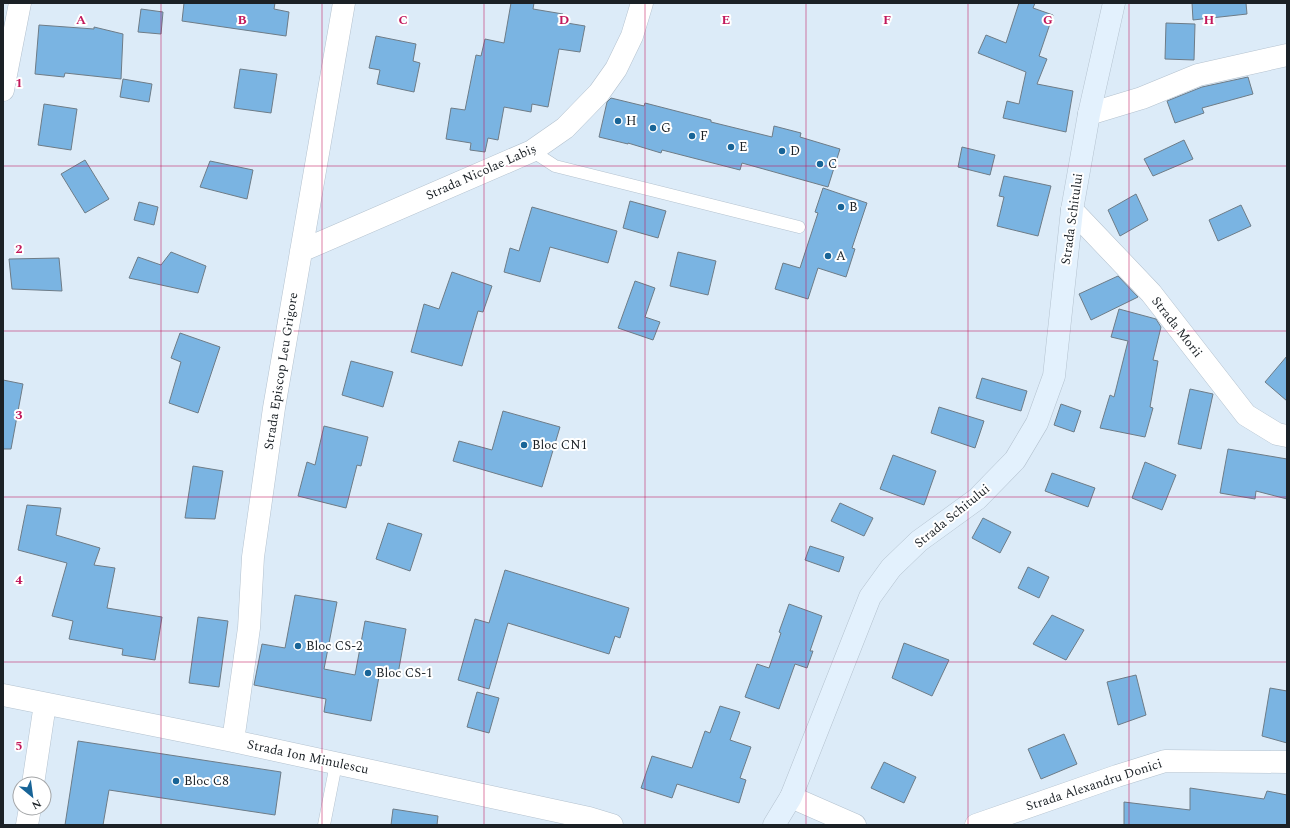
<svg xmlns="http://www.w3.org/2000/svg" width="1290" height="828" viewBox="0 0 1290 828" font-family="Spectral,serif">
	<rect width="100%" height="100%" fill="#dcebf8"/>
	<path fill="#7ab4e2" stroke="#6e7c87" d="M184,3H275L274,9L289,12L286,36L182,21Z
		M511,3H534L533,9L563,14L561,22L585,26L580,52L559,49L548,107L532,104L531,112L504,107L498,140L488,138L485,152L470,150L471,143L446,139L451,108L465,110L476,55L481,56L485,39L504,43Z
		M1019,3H1035L1033,8L1053,15L1039,56L1047,59L1037,84L1073,91L1066,132L1003,118L1007,101L1019,104L1026,72L978,53L986,35L1006,43Z
		M1192,3H1246L1247,14L1193,20Z
		M141,9L163,12L161,34L138,32Z
		M1166,23L1195,24L1194,60L1165,59Z
		M39,25L94,29V27L123,34L121,79L65,73L64,77L35,74Z
		M376,36L416,44L413,61L420,63L414,92L377,84L380,70L369,68Z
		M240,69L277,74L271,113L234,108Z
		M1248,77L1253,94L1202,108L1204,113L1175,123L1167,101L1202,87Z
		M123,79L152,84L149,102L120,97Z
		M611,98L644,106L645,103L711,120V122L772,137L774,126L801,133L800,137L840,149L828,187L742,163L740,170L662,150L661,153L628,143V144L599,137L607,102Z
		M44,104L77,109L71,150L38,145Z
		M1184,140L1193,159L1153,176L1144,159Z
		M962,147L995,155L990,175L958,167Z
		M85,160L109,199L85,213L61,174Z
		M210,161L253,170L247,199L200,187Z
		M1004,176L1051,186L1038,236L997,226L1004,197L999,196Z
		M823,188L867,203L852,248L855,249L846,277L818,268L808,299L775,289L783,263L800,268L818,213L815,212Z
		M1136,194L1148,220L1120,236L1108,210Z
		M630,201L666,211L658,238L623,228Z
		M139,202L158,207L154,225L134,220Z
		M1241,205L1251,226L1218,241L1209,220Z
		M532,207L617,231L608,263L550,247L540,282L504,272L510,248L519,251Z
		M171,252L206,266L198,293L129,278L138,257L161,265Z
		M678,252L716,261L708,295L670,286Z
		M59,258L62,291L12,289L9,259Z
		M452,272L492,286L483,312L478,311L462,366L411,352L424,304L439,309Z
		M1118,276L1138,297L1091,320L1079,294Z
		M635,281L655,288L645,317L660,322L653,340L618,328Z
		M1119,309L1156,319L1161,327L1153,360L1158,361L1150,407L1153,408L1145,437L1100,428L1110,395L1114,397L1128,341L1111,337Z
		M180,333L220,347L198,413L169,403L181,362L171,358Z
		M1287,356V401L1265,382Z
		M351,361L393,372L383,407L342,395Z
		M982,378L1027,391L1021,411L976,398Z
		M3,380L23,384L11,449H3Z
		M1190,389L1213,394L1201,449L1178,444Z
		M1061,404L1081,411L1074,432L1054,425Z
		M939,407L984,421L975,448L931,433Z
		M503,411L560,427L542,487L453,461L459,441L492,450Z
		M324,426L368,437L361,466L357,465L346,508L298,496L307,462L315,465Z
		M1228,449L1287,459V499L1256,491L1255,499L1220,493Z
		M893,455L936,471L924,505L880,489Z
		M1145,462L1176,475L1162,510L1132,498Z
		M193,466L223,471L215,519L185,518Z
		M1052,473L1095,488L1088,507L1045,491Z
		M840,503L873,518L864,536L831,521Z
		M27,505L61,508L56,535L100,548L94,565L115,568L107,608L162,617L155,660L122,655L123,649L69,639L73,621L52,616L67,563L18,550Z
		M983,518L1011,532L1000,553L972,538Z
		M388,523L422,534L410,571L376,559Z
		M810,546L844,557L839,572L805,560Z
		M1028,567L1049,577L1039,598L1018,588Z
		M505,570L629,608L620,638L615,636L609,654L508,623L489,689L458,680L475,619L489,623Z
		M295,595L337,602L324,669L355,675L365,621L406,629L398,674L380,671L371,721L324,712L326,699L254,685L262,644L285,648Z
		M789,604L822,616L810,651H813L807,668L795,664L779,709L745,697L757,664L769,668L781,633L779,632Z
		M1052,615L1084,630L1066,660L1033,644Z
		M198,617L228,621L219,687L189,683Z
		M904,643L949,660L932,696L892,678Z
		M1136,675L1146,715L1118,725L1107,682Z
		M1270,688L1287,691V743L1262,736Z
		M477,692L499,698L489,733L467,727Z
		M720,706L740,712L730,740L751,747L740,778L746,780L739,803L677,784L672,798L641,788L652,756L692,768L705,731L710,733Z
		M1064,734L1077,764L1041,779L1028,749Z
		M78,741L281,772L275,815L109,790L103,825H65Z
		M884,762L916,777L904,803L871,788Z
		M1190,788L1264,799L1267,791L1287,795V825H1124V802L1190,810Z
		M393,809L438,816L437,825H391Z"/>
	<g fill="none" stroke-linecap="round" stroke-linejoin="round">
		<g stroke="#b4c2cf" stroke-width="13">
			<path id="service" d="M532,151L555,166L799,227
				M324,825L336,764"/>
		</g>
		<g stroke="#b4c2cf" stroke-width="23">
			<path id="minor" d="M3,90L20,3
				M1089,114L1142,98L1198,75L1287,55
				M1072,210L1151,293L1246,415L1277,434L1287,436
				M301,251L532,151L565,128L599,93L616,69L632,36L642,3
				M3,695L233,741L589,818L612,825
				M233,741L249,628L253,557L274,408L344,3
				M33,784L45,704
				M791,797L855,825
				M27,825L30,808
				M976,825L1117,776L1165,761L1287,762"/>
		</g>
		<g stroke="#b4c2cf" stroke-width="23">
			<path id="secondary" d="M774,825L791,797L870,597L891,568L919,541L977,499L1015,460L1037,423L1054,376L1072,210L1089,114L1114,3"/>
		</g>
		<use href="#service" stroke="#fff" stroke-width="12"/>
		<use href="#minor" stroke="#fff" stroke-width="22"/>
		<use href="#secondary" stroke="#e3f1fd" stroke-width="22"/>
	</g>
	<path fill="none" stroke="#c2185b" stroke-width="1" stroke-opacity="0.55" d="M161,3V825M322,3V825M484,3V825M645,3V825M806,3V825M968,3V825M1129,3V825M3,166H1287M3,331H1287M3,497H1287M3,662H1287"/>
	<g fill="#186497" stroke="#fff" stroke-width="1.5">
		<circle cx="618" cy="121" r="4"/>
		<circle cx="653" cy="128" r="4"/>
		<circle cx="692" cy="136" r="4"/>
		<circle cx="731" cy="147" r="4"/>
		<circle cx="782" cy="151" r="4"/>
		<circle cx="820" cy="164" r="4"/>
		<circle cx="841" cy="207" r="4"/>
		<circle cx="828" cy="256" r="4"/>
		<circle cx="524" cy="445" r="4"/>
		<circle cx="298" cy="646" r="4"/>
		<circle cx="368" cy="673" r="4"/>
		<circle cx="176" cy="781" r="4"/>
	</g>
	<g text-anchor="middle" dominant-baseline="central" stroke-width="4" stroke-linejoin="round" paint-order="stroke">
		<g font-size="13" fill="#1b2126" stroke="#fff" text-anchor="start">
			<text x="626" y="121">H</text>
			<text x="661" y="128">G</text>
			<text x="700" y="136">F</text>
			<text x="739" y="147">E</text>
			<text x="790" y="151">D</text>
			<text x="828" y="164">C</text>
			<text x="849" y="207">B</text>
			<text x="836" y="256">A</text>
			<text x="532" y="445">Bloc CN1</text>
			<text x="306" y="646">Bloc CS-2</text>
			<text x="376" y="673">Bloc CS-1</text>
			<text x="184" y="781">Bloc C8</text>
		</g>
		<g font-size="13" fill="#1b2126" stroke="#fff">
			<text transform="translate(481 172) rotate(-24)">Strada Nicolae Labiș</text>
			<text transform="translate(1072 219) rotate(-82)">Strada Schitului</text>
			<text transform="translate(1177 327) rotate(52)">Strada Morii</text>
			<text transform="translate(281 371) rotate(-81)">Strada Episcop Leu Grigore</text>
			<text transform="translate(952 516) rotate(-39)">Strada Schitului</text>
			<text transform="translate(308 757) rotate(12)">Strada Ion Minulescu</text>
			<text transform="translate(1094 785) rotate(-18)">Strada Alexandru Donici</text>
		</g>
	</g>
	<g font-size="13" text-anchor="middle" font-weight="bold" fill="#c2185b" stroke="#fff" stroke-width="4" stroke-linejoin="round" paint-order="stroke">
		<text x="81" y="24">A</text>
		<text x="242" y="24">B</text>
		<text x="403" y="24">C</text>
		<text x="564" y="24">D</text>
		<text x="726" y="24">E</text>
		<text x="887" y="24">F</text>
		<text x="1048" y="24">G</text>
		<text x="1209" y="24">H</text>
		<text x="19" y="87">1</text>
		<text x="19" y="253">2</text>
		<text x="19" y="419">3</text>
		<text x="19" y="584">4</text>
		<text x="19" y="750">5</text>
	</g>
	<rect width="1290" height="828" fill="none" stroke="#1b2126" stroke-width="8"/>
	<g transform="translate(32 796) rotate(151)"><circle r="19" fill="#ffffff" stroke="#a4a6a8"/>
	<path d="M0-3L7 15L0 10L-7 15Z" fill="#186497"/>
	<text y="-6" font-size="11" font-weight="bold" text-anchor="middle" fill="#1b2126">N</text>
	</g>
</svg>
